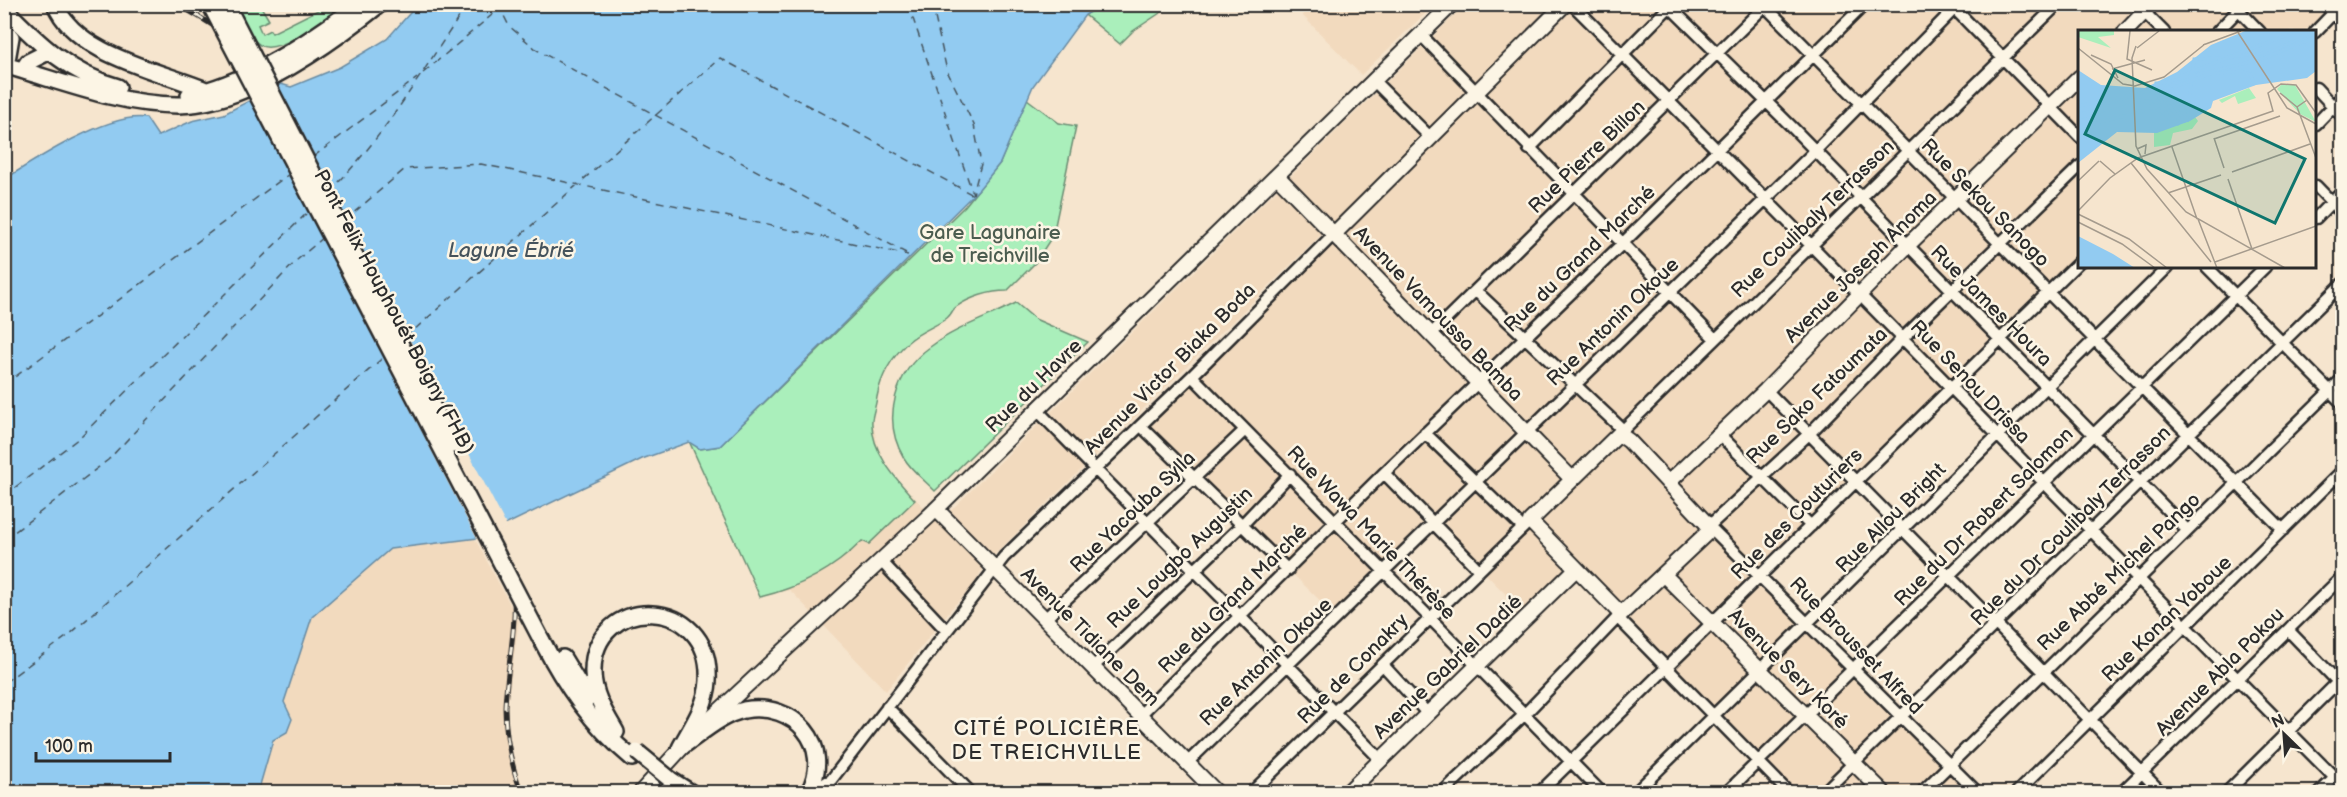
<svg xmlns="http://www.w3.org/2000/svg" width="2347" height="797" viewBox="0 0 2347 797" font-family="'Balsamiq Sans',sans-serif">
	<rect width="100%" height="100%" fill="#f6e5ce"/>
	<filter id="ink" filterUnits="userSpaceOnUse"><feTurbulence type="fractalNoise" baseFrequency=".0167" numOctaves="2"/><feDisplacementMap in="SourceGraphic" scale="12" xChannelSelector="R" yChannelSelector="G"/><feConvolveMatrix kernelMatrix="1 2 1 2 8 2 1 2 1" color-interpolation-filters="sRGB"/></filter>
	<g filter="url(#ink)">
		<path fill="#f2dabe" d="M1428,5L1431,8L1361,75L1302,15L1313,5Z
			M1465,5H2333L2305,31L2080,32V252L1751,574L1967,792H1789L1572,574L1528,617L1432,519L1336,616L1140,426L1208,367L1383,196L1372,185L986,563L973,586L952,608L886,691L790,590L760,597L689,441L720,446L814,354L874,412L872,419L877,443L883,459L895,477L930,514L936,519L943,518Z
			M475,539L519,621L507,706L509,740L523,792H258L273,740L287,732L284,702L312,617L390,549Z"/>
		<path fill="#aaefbb" stroke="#6a8d73" stroke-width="1.5" d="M236,5H260L269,20L258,25L262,34L270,30L272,33L328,5H347C331,16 277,57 260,45C249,38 242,16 236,5Z
			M1102,5H1161L1163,11L1133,31L1120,44L1085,15Z
			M1027,99L1059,123L1076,126L1053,235L1035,263L1007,291C990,291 970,297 956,307C952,310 951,315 947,318C935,327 920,331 908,342C892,357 881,375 877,397C876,405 873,413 872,420C870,451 896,479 915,500L869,544L862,541C834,569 798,588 760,597L689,441L700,449L720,446L965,206L1000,163Z
			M1016,303L1035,319L1088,342L935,491C925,481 911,470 904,458C881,420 895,372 930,347C955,328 989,317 1016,303Z"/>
		<path fill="#92cbf1" stroke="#698ba2" stroke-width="1.5" d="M417,5H1102L1085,15L1033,86L1000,163L979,189L720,446L700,449L689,442L642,459L478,538L390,549L312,617L284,702L292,719L287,732L273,740L258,792H5V179C36,159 109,112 146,118L158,136L192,121L224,114L281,84L291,87L340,67L387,39Z"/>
		<path fill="#f6e5ce" d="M277,83L507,527L478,541L249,97Z"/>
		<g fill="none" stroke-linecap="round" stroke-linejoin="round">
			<path stroke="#45535c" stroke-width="1.5" stroke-dasharray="8 6" stroke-linecap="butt" d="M498,4L509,26L537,50L906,253
				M908,4L973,194
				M932,4L947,71L974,125L981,164L973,194
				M423,73L505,4
				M313,157L417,78
				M329,192C384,138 424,68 468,4
				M344,221L405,169L481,164L908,255
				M405,338L720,58L973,195
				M4,385L289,174
				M4,496L79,438L310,210
				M4,540L108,460L297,260L324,237
				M4,683L69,635L386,355"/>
			<g stroke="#2b2b2b" stroke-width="15">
				<path id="street" d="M1572,4C1831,263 2085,526 2342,785
					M1667,4L1793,128L2187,530
					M1763,4L2283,530
					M1950,4L2080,137
					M2136,4L2164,32
					M2233,4L2260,32
					M2325,4L2342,22
					M2217,32L2244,4
					M2315,32L2342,4
					M1421,35L1714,338
					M1374,81L1430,137
					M2316,88L2342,116
					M2316,124L2342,97
					M1529,149L1672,4
					M2316,186L2342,213
					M2316,218L2342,191
					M2207,267L2342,403
					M1476,291L1623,430
					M1431,334L1767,4
					M1192,376L1601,792
					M1766,390L2161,792
					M1037,410L1381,760
					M1141,426L1288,570
					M1425,433L1523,528
					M1619,434L2058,4
					M1719,434L1811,526
					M1384,473L1479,570
					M881,561L946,630
					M1617,617L1788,792
					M1045,619L1245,430
					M2288,630L2342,686
					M1383,665L1428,714
					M1093,667L1241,526L1290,474
					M887,707L970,792
					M1140,715L1384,473L1623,243L1865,4
					M1187,763L1815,151L1959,4
					M828,784L1004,557L1192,376L1334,234
					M1252,792L1530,521
					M1443,792L1524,715L1621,614
					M1540,792L2080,261
					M1636,792L2168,267
					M1727,792L2265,267
					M1824,792L2342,284
					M1922,792L2342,379
					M1977,792L1709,526L1810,433L1902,339L2080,166
					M2017,792L2342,471
					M2122,792L2342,577
					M2227,792L2342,678
					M2320,792L2342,771"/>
			</g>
			<g stroke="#2b2b2b" stroke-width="18">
				<path id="secondary" d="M2125,32L2152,4
					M1277,176L1572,479
					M1334,234L1565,4
					M1619,434L1629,441L1709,526L1706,534L1621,614L1530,521Z
					M1668,483L1766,390L1907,246L2080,77
					M936,509L1216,792
					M1664,575L1883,792
					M704,725L929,516L1452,4
					M641,792L688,741
					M1348,792L1575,570"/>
			</g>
			<g stroke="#2b2b2b" stroke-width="20">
				<path id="primary" d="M55,4C76,56 162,71 208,91
					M4,8C38,43 70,74 118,87
					M4,65C61,81 119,105 178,105C245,105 329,45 380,4
					M6,66L11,37
					M23,70L28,62L48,52
					M189,95C249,83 311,40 360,4
					M541,639C565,685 591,724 632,758
					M563,658L588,699
					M616,732C605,713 593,694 593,672C592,592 713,594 708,681C707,705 691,728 680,748
					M684,745C703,732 721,715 744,710C794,701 834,745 809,792
					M671,780L690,792
					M819,792L828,784"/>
			</g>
			<use href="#street" stroke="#fcf5e5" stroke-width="10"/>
			<use href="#secondary" stroke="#fcf5e5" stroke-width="14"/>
			<use href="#primary" stroke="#fcf5e5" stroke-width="15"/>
			<g stroke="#2b2b2b" stroke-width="5">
				<path id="rail" d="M180,6C209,22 232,35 251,63L509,566C522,613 507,659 505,707C505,737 511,764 521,792"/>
			</g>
			<use href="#rail" stroke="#fcf5e5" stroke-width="3" stroke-dasharray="9" stroke-linecap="butt"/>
			<g stroke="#2b2b2b" stroke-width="20" stroke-linecap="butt">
				<path id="primary-bridge" d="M210,4L541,639
					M226,4L452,445
					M637,752L671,780"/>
			</g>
			<use href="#primary-bridge" stroke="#fcf5e5" stroke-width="15"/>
		</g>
	</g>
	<g text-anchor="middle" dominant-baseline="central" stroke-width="5" stroke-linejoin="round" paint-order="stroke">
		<g font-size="20" fill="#2b2b2b" stroke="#fcf5e5">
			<text transform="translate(1587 157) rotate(-44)">Rue Pierre Billon</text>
			<text transform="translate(1985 203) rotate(45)">Rue Sekou Sanogo</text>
			<text transform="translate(1813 219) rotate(-44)">Rue Coulibaly Terrasson</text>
			<text transform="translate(1580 259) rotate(-44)">Rue du Grand Marché</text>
			<text transform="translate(1861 267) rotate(-45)">Avenue Joseph Anoma</text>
			<text transform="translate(1991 306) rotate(45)">Rue James Houra</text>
			<text transform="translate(394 312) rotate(62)">Pont Felix Houphouét Boigny (FHB)</text>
			<text transform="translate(1438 314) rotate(46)">Avenue Vamoussa Bamba</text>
			<text transform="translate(1613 322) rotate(-44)">Rue Antonin Okoue</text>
			<text transform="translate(1170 369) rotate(-45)">Avenue Victor Biaka Boda</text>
			<text transform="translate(1970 382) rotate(46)">Rue Senou Drissa</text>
			<text transform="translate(1034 386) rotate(-44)">Rue du Havre</text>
			<text transform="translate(1817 396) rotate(-44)">Rue Sako Fatoumata</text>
			<text transform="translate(1133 512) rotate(-44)">Rue Yacouba Sylla</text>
			<text transform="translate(1797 514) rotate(-45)">Rue des Couturiers</text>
			<text transform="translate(1984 517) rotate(-45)">Rue du Dr Robert Salomon</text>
			<text transform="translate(1891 518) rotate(-45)">Rue Allou Bright</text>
			<text transform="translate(2071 526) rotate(-45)">Rue du Dr Coulibaly Terrasson</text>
			<text transform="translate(1371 533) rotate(46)">Rue Wawa Marie Thérèse</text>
			<text transform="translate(1180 558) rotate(-44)">Rue Lougbo Augustin</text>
			<text transform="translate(2119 572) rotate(-44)">Rue Abbé Michel Pango</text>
			<text transform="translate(1233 599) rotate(-45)">Rue du Grand Marché</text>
			<text transform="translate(2167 619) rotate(-44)">Rue Konan Yoboue</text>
			<text transform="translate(1090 637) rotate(45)">Avenue Tidiane Dem</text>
			<text transform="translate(1856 646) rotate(46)">Rue Brousset Alfred</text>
			<text transform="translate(1266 662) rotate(-44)">Rue Antonin Okoue</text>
			<text transform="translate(1448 667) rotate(-44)">Avenue Gabriel Dadié</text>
			<text transform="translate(1353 669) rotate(-45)">Rue de Conakry</text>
			<text transform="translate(1788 669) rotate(45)">Avenue Sery Koré</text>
			<text transform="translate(2220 672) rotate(-45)">Avenue Abla Pokou</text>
		</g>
		<g font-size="20" fill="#4b5c4f" stroke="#fcf5e5">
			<text x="990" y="233">Gare Lagunaire<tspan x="990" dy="23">de Treichville</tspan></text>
		</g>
		<g font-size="21" font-style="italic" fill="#45535c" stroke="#fcf5e5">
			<text x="511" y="250">Lagune Ébrié</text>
		</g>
		<g font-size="21" letter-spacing="1.5" fill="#2b2b2b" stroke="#fcf5e5">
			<text x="1047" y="728">CITÉ POLICIÈRE<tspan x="1047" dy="24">DE TREICHVILLE</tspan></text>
		</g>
	</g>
	<g transform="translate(2078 30)">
		<rect width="238" height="238" fill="#f6e5ce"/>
		<path d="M0,1H36V5L20,7L33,18L0,7ZM204,54L217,55L238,92L222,84L199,59ZM171,58L178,68L160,74L157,66L144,73L141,70ZM117,87L120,91L114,99L95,103L92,115L76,117V102Z" fill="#aaefbb"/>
		<path d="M167,1H238V41L229,48L178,55L135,71L133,78L112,91L79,103L39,102L0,133V40L23,55L67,58L99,42L133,15ZM0,206L35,224L57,238H0Z" fill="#92cbf1"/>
		<path fill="none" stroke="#92cbf1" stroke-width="3" d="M174,18L221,1M178,24L190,23L238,1M151,27L170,25M181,30L238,7M101,47L169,20M89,52L96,57L132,44L163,41L172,44L177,55M86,53H78V63L101,95M58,64L84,58L88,52L176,31M60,70L70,71L98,93M0,76L54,65M59,82L93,72L108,92M0,85L54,69M0,88L55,71M109,92L116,29L143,28M109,92L114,46M0,98L54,84"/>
		<path fill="none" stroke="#a59b8d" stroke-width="1.5" d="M52,1L49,29L74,40M159,1L209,78L238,94M125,15L163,1M58,16L54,28L58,116L69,139L108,182L207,238M0,18L45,54L57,56L86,47L127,14M59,18L81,1M13,25L33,34L40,48M34,39L67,30M202,63L219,77M229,70L219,77L238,128M136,108L146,138M136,109L202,86M94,117L119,189M59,119L68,115L67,124M22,131L37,144M53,133L133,232M154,142L232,114M150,149L174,219M0,151L21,131M90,163L143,145M0,181L32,148L60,128L195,81L190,63L203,54L218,55L238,83M0,184L51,209L89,238M120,189L139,238M0,192L44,214L77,238M137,232L238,196"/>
		<path fill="#0f766e" fill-opacity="0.15" stroke="#0f766e" stroke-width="3" d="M37,40L227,129L197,193L7,104Z"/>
		<rect width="238" height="238" fill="none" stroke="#2b2b2b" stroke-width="3"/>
	</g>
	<rect width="2347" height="797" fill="none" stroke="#fcf5e5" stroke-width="24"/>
	<rect x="12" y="12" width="2323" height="773" fill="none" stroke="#2b2b2b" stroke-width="2" filter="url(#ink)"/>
	<g transform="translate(2284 734) rotate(335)" stroke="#fcf5e5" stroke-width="4.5" paint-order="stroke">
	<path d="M0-4.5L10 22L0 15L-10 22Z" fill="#2b2b2b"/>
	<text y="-9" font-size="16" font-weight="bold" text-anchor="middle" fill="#2b2b2b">N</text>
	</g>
	<path d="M36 752v9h134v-9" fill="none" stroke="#2b2b2b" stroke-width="3"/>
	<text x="45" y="752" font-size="18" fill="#2b2b2b" stroke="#fcf5e5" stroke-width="4.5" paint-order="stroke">100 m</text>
</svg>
